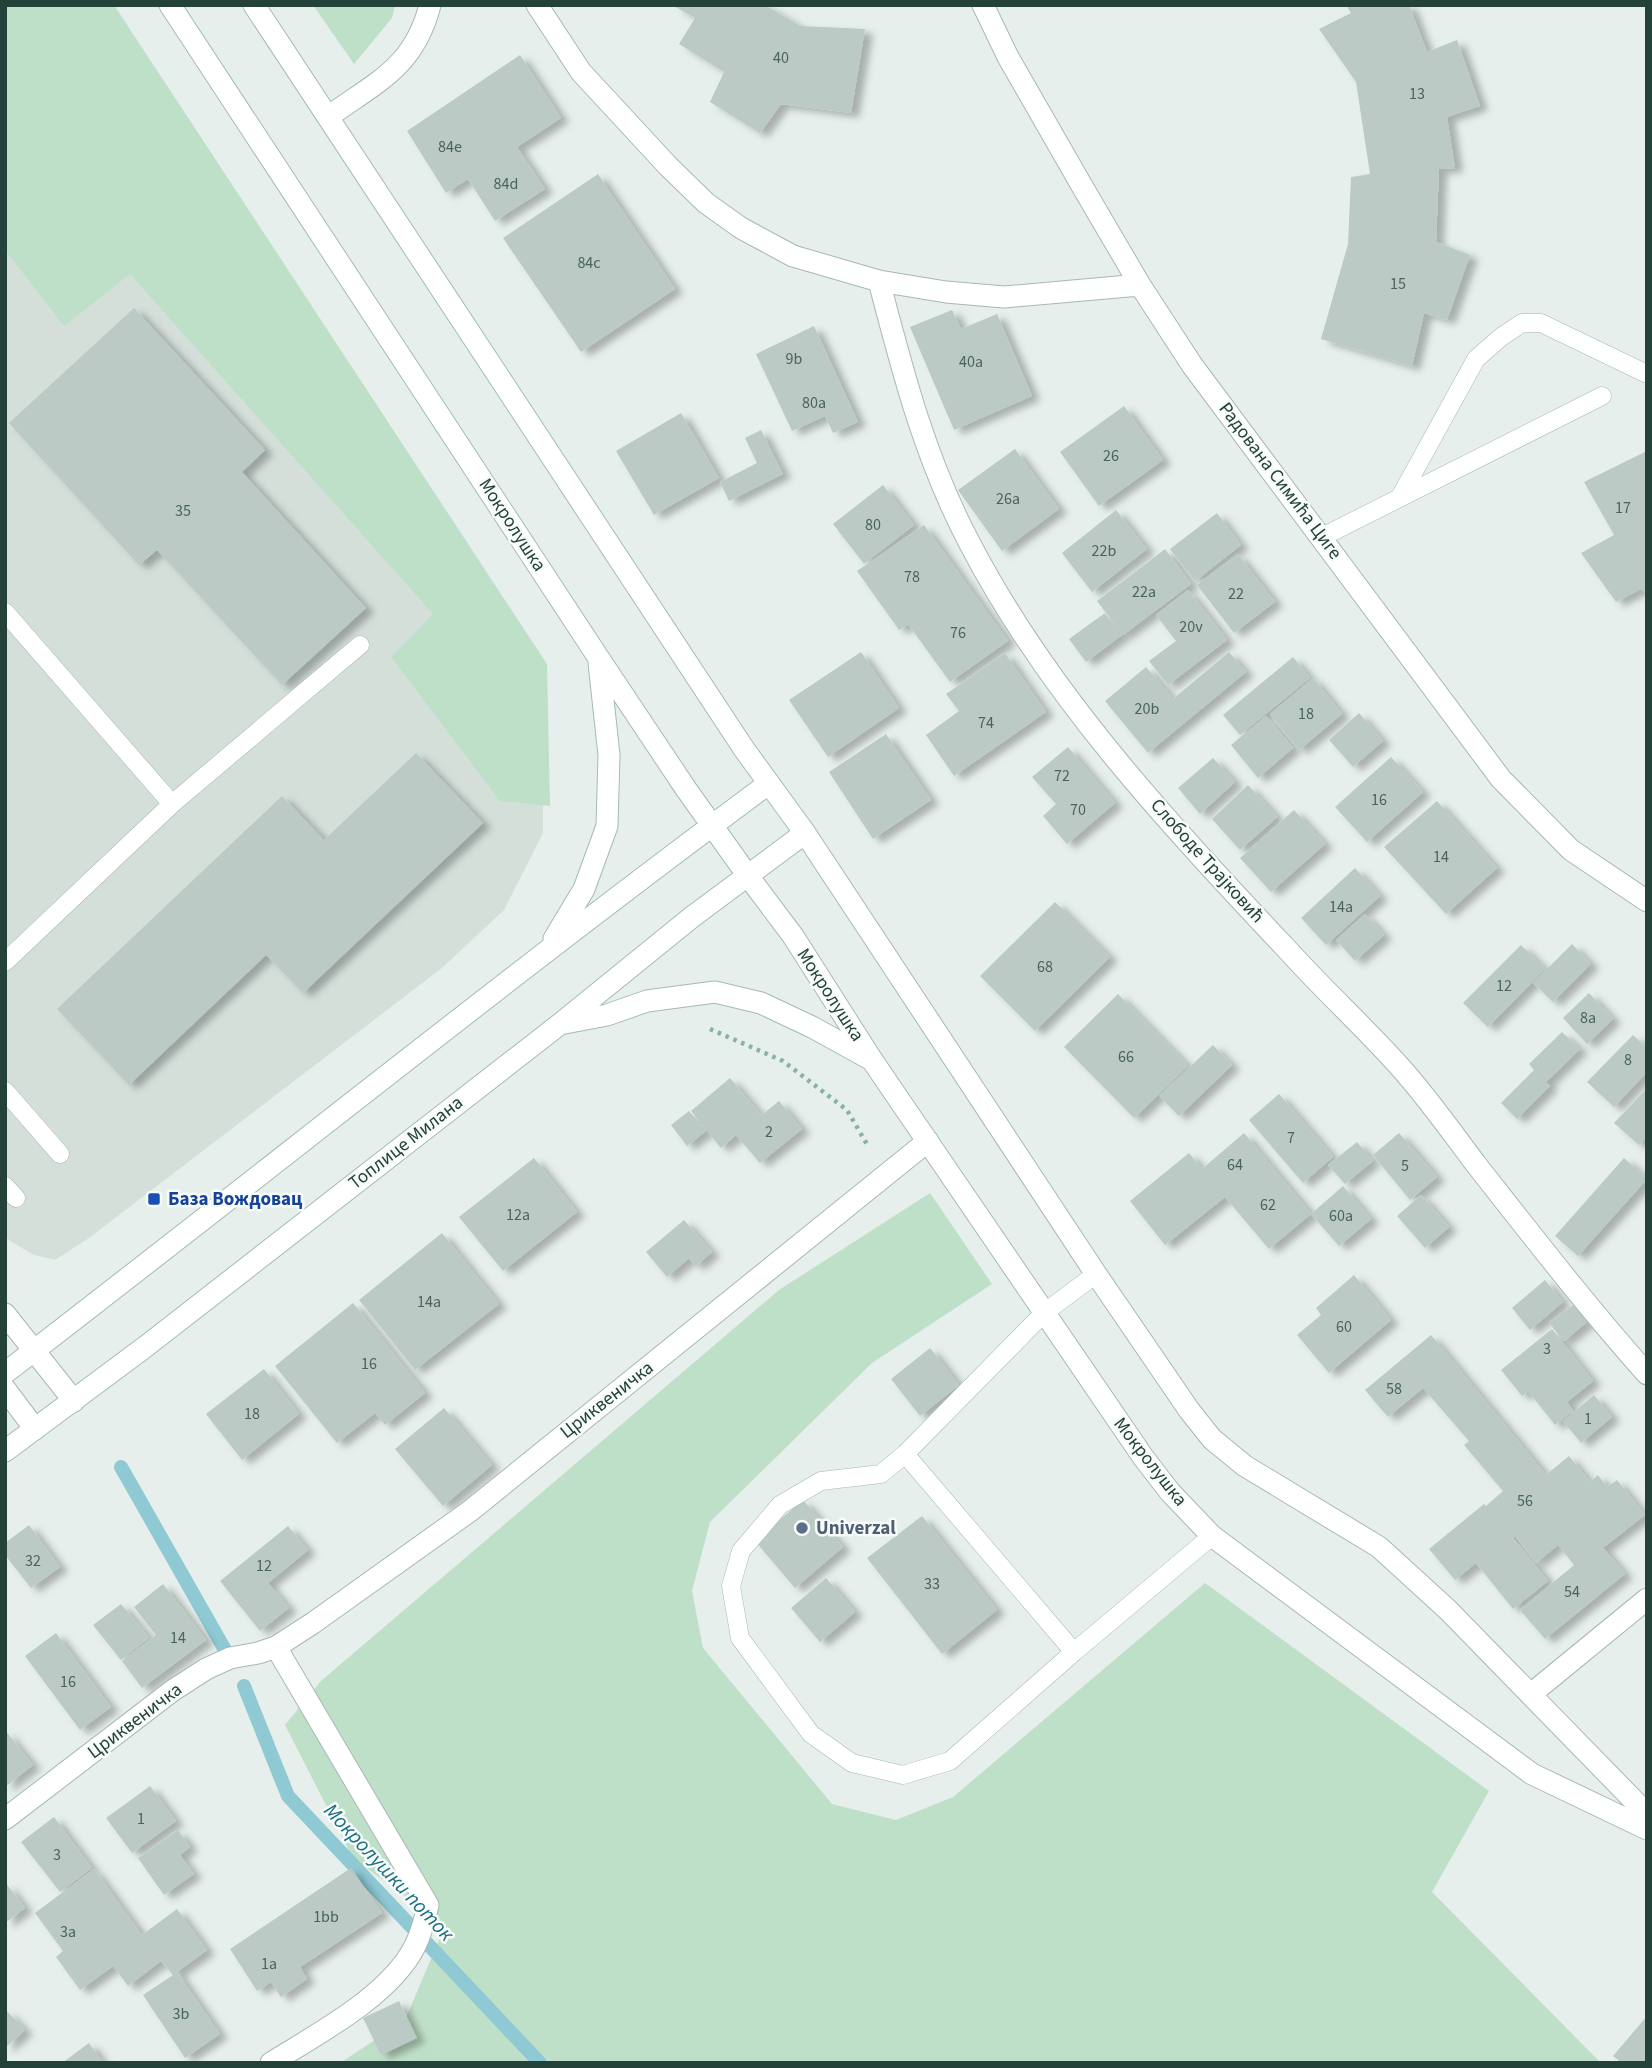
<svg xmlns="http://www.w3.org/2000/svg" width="1652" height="2068" viewBox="0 0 1652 2068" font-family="'Source Sans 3',sans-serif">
	<defs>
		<filter id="shadow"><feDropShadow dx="8" dy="4.5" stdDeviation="3.5" flood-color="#0004"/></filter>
	</defs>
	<rect width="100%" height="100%" fill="#e6efeb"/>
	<path fill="#d4dfda" d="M5,60L543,680V833L504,910L442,968L89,1238L55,1260L34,1255L10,1241L5,1236Z"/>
	<path fill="#bfe0c8" d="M5,5H114L547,664L550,806L500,801L391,657L433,614L130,274L64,326L5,250Z
		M313,5H395L392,18L354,64Z
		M930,1193L992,1284L872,1363L710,1522L692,1591L703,1648L832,1804L896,1820L953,1797L1205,1583L1489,1791L1432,1892L1601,2063H340L405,2020L445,1926L353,1858L285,1725L321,1681L779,1290Z"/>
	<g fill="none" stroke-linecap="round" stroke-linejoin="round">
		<path stroke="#8ec9d4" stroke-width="14" d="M121,1467L229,1657
			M244,1686L288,1796L540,2063"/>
	</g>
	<path fill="#bbcac4" filter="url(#shadow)" d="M672,5H765L800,26L865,29L851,113L781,104L760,133L710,102L724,72L679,44L695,18Z
		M1346,5H1409L1427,52L1457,40L1480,106L1447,117L1455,168L1439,169L1436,242L1470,255L1447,320L1424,313L1412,366L1321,339L1348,244L1351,177L1370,174L1356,82L1319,29L1351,13Z
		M520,55L561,118L517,147L545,189L495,221L468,179L446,193L407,131Z
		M598,174L675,289L581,352L503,238Z
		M134,308L265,450L242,472L366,608L282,685L157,550L139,565L9,423Z
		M952,310L961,329L997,314L1032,396L954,430L910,327Z
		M814,326L858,422L833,433L825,416L792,431L756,354Z
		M1124,406L1163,460L1099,506L1060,452Z
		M681,413L719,478L654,515L616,451Z
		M761,430L783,474L729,501L720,482L757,463L745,438Z
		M1015,449L1059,509L1002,551L958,490Z
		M1647,451V594L1641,589L1616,602L1581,553L1614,535L1584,482Z
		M883,485L914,525L864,564L833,524Z
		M1116,510L1147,549L1092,592L1062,553Z
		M1217,513L1241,545L1195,581L1170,549Z
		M924,525L1008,641L950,682L908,624L899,630L857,571Z
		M1165,549L1191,584L1123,635L1097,601Z
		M1238,554L1275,602L1234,633L1197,585Z
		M1188,590L1227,640L1168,685L1149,661L1176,641L1156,615Z
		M1105,613L1122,635L1086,662L1069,639Z
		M861,652L899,708L828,757L789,700Z
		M1229,652L1246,672L1148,753L1105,701L1146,667L1173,699Z
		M1005,653L1046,712L954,776L926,735L959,711L946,694Z
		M1293,657L1310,678L1240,735L1223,715Z
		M1313,678L1342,714L1299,750L1270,714Z
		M1359,713L1383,741L1353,767L1329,740Z
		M1266,716L1293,748L1258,778L1231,745Z
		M886,734L931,800L873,839L829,772Z
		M1068,747L1115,803L1067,844L1043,816L1056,804L1032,777Z
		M416,753L483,823L303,993L266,955L129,1085L57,1009L282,796L324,840Z
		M1391,757L1423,792L1367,842L1335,807Z
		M1213,758L1235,782L1200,814L1178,788Z
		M1248,785L1277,817L1240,850L1212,819Z
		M1437,801L1497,868L1446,914L1384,847Z
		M1294,810L1325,844L1271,892L1240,858Z
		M1355,868L1380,896L1326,945L1301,918Z
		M1055,902L1110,957L1035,1031L980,976Z
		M1365,914L1384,935L1355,961L1336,940Z
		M1572,944L1591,964L1553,1002L1533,983Z
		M1521,945L1545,969L1488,1027L1463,1003Z
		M1589,993L1613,1019L1587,1044L1563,1018Z
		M1118,994L1188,1066L1134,1118L1064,1047Z
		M1562,1032L1580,1049L1546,1082L1550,1086L1517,1119L1501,1103L1534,1070L1529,1064Z
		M1633,1035L1647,1048V1072L1614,1107L1587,1082Z
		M1213,1045L1232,1065L1179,1116L1159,1096Z
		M730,1078L761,1115L746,1128L779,1101L802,1129L760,1163L736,1135L721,1148L691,1111Z
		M1647,1088V1137L1639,1145L1614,1123Z
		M1279,1094L1333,1157L1303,1183L1249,1120Z
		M689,1111L706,1131L687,1146L671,1125Z
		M1244,1133L1311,1214L1343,1186L1371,1219L1339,1246L1311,1214L1269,1249L1225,1197L1165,1245L1130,1201L1189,1153L1202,1169Z
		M1399,1133L1437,1177L1410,1200L1373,1155Z
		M1357,1142L1373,1161L1345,1184L1328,1165Z
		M534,1158L577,1212L503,1271L459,1217Z
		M1624,1158L1647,1179L1578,1256L1555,1236Z
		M1421,1195L1449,1227L1425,1248L1397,1216Z
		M684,1220L712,1252L696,1266L689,1258L667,1277L646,1252Z
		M442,1233L499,1304L415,1370L359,1300Z
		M1354,1275L1391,1320L1329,1373L1297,1335L1321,1315L1316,1308Z
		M1545,1280L1563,1302L1530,1330L1512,1308Z
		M353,1303L425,1393L385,1425L375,1413L337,1443L275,1366Z
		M1573,1305L1587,1322L1564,1341L1549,1323Z
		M1552,1329L1593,1381L1567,1402L1573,1411L1555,1425L1528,1391L1522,1396L1501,1370Z
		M1431,1335L1546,1475L1569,1456L1590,1482L1598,1475L1607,1487L1617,1480L1645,1515L1604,1547L1600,1544L1625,1574L1545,1639L1520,1610L1574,1565L1558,1545L1536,1563L1515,1536L1513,1538L1548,1581L1513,1609L1476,1563L1455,1580L1429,1549L1484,1504L1486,1506L1503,1491L1464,1445L1469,1441L1423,1388L1388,1417L1365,1390Z
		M930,1348L959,1385L920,1416L891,1379Z
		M264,1369L299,1414L242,1460L206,1414Z
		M1594,1395L1612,1417L1581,1443L1563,1421Z
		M444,1408L492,1465L443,1506L395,1449Z
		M803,1500L843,1547L795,1588L755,1541Z
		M922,1516L997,1610L942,1654L867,1558Z
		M29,1525L60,1567L31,1588L5,1555V1543Z
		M288,1526L308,1550L268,1583L289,1608L260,1631L220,1581Z
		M826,1578L855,1612L820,1642L791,1608Z
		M163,1584L206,1640L142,1688L122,1661L156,1635L134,1607Z
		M121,1604L149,1638L121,1660L93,1625Z
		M56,1633L111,1707L80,1730L25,1656Z
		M5,1730L33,1765L5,1787Z
		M150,1786L176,1821L132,1853L106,1818Z
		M54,1817L92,1868L60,1892L21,1842Z
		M178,1830L190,1847L180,1855L194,1874L164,1895L138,1858Z
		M351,1868L382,1913L300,1967L307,1979L281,1997L271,1982L257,1991L230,1949Z
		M94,1869L142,1935L177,1909L207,1950L177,1972L220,2034L185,2058L143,1995L173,1975L161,1961L128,1986L113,1966L80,1990L56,1957L63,1951L35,1913Z
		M5,1882L25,1908L5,1923Z
		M399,2001L417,2038L381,2055L363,2018Z
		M5,2009L25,2030L5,2048Z
		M1647,2016V2063H1622L1613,2056Z
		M89,2043L103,2063H62Z"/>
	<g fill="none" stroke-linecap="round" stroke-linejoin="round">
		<g stroke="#a8b8b2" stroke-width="19">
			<path id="lane" d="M1400,497L1476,359L1501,337L1522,323H1541L1647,374
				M1322,537L1602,396
				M5,612L172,804
				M5,962L172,804L360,645
				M5,1091L60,1154
				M5,1186L16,1198
				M1096,1274L1044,1313L905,1454L881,1474L821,1481L780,1505L741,1551L731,1586L740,1638L811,1734L852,1763L903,1775L950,1761L1074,1652L1212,1536
				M905,1454L1074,1652"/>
		</g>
		<g stroke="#a8b8b2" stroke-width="23">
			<path id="street" d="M537,5L581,72L668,166L706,203L741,228L793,256L879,281L946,292L1004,297L1140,285
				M983,5L1008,57L1082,186L1140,285L1192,365L1501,779L1571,850L1647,901
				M328,117C376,82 414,68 430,5
				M879,281C903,373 925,459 970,544C1052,701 1176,831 1296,959C1330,996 1367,1030 1400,1067C1427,1097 1451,1131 1475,1163C1531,1234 1587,1307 1647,1374
				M805,833L1096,1274L1189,1410L1212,1439L1245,1466L1379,1547L1448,1610L1647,1814
				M748,876L793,936L872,1060L1143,1457L1170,1492L1212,1536L1532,1774L1647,1829
				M5,1314L74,1401
				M5,1389L35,1429
				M1531,1694L1647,1599
				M5,1819L172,1691L206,1669L230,1658L258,1653L276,1647
				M271,2063C317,2034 390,1996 415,1946C422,1932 425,1919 428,1905L276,1647L313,1623L470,1511L928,1141"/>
		</g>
		<g stroke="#a4bbb3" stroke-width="23">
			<path id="secondary" d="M170,5L598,657L686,789L748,876
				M554,939L584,889L607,826L609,755L599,663
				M565,1023L607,1015L647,1001L715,992L761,1003L812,1027L872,1060
				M5,1373C260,1177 510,975 768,784
				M5,1451L145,1347L560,1024L692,917L805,833L744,749L254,5"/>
		</g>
		<path stroke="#86b3a5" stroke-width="4.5" stroke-dasharray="3.5 5" stroke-linecap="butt" d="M710,1029L783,1061L847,1110L868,1146"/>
		<use href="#lane" stroke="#fff" stroke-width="18"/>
		<use href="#street" stroke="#fff" stroke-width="21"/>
		<use href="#secondary" stroke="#fff" stroke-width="21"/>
	</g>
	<rect fill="#1a4fb4" stroke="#f7fbf9" stroke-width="2.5" x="147" y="1192" width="14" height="14" rx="3.5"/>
	<circle fill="#5c6f8a" stroke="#f7fbf9" stroke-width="2.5" cx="802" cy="1528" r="7"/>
	<g text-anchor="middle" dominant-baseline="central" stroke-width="5" stroke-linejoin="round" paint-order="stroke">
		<g font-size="16" fill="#4a645c">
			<text x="781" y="58">40</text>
			<text x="1417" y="94">13</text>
			<text x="450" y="147">84e</text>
			<text x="506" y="184">84d</text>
			<text x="589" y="263">84c</text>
			<text x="1398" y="284">15</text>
			<text x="794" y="359">9b</text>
			<text x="971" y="362">40a</text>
			<text x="814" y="403">80a</text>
			<text x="1111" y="456">26</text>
			<text x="1008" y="499">26a</text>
			<text x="1623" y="508">17</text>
			<text x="183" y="511">35</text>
			<text x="873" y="525">80</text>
			<text x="1104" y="551">22b</text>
			<text x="912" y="577">78</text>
			<text x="1144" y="592">22a</text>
			<text x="1236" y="594">22</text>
			<text x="1191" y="627">20v</text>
			<text x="958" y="633">76</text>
			<text x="1147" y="709">20b</text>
			<text x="1306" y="714">18</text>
			<text x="986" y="723">74</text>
			<text x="1062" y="776">72</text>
			<text x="1379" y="800">16</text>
			<text x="1078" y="810">70</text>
			<text x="1441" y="857">14</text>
			<text x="1341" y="907">14a</text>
			<text x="1045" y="967">68</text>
			<text x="1504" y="986">12</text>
			<text x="1588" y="1018">8a</text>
			<text x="1126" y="1057">66</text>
			<text x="1628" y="1060">8</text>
			<text x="769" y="1132">2</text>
			<text x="1291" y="1138">7</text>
			<text x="1235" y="1165">64</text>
			<text x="1405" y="1166">5</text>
			<text x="1268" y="1205">62</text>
			<text x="518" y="1215">12a</text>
			<text x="1341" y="1216">60a</text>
			<text x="429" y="1302">14a</text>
			<text x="1344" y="1327">60</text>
			<text x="1547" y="1349">3</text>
			<text x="369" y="1364">16</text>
			<text x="1394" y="1389">58</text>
			<text x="252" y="1414">18</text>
			<text x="1588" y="1419">1</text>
			<text x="1525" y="1501">56</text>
			<text x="33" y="1561">32</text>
			<text x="264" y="1566">12</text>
			<text x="932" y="1584">33</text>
			<text x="1572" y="1592">54</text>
			<text x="178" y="1638">14</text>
			<text x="68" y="1682">16</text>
			<text x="141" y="1819">1</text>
			<text x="57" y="1855">3</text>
			<text x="326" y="1917">1bb</text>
			<text x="68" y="1932">3a</text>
			<text x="269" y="1964">1a</text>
			<text x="181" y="2014">3b</text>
		</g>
		<g font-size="19" fill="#24423a" stroke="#f7fbf9">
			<text transform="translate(1280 481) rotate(53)">Радована Симића Циге</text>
			<text transform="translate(512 525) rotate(57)">Мокролушка</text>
			<text transform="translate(1207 861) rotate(48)">Слободе Трајковић</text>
			<text transform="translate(830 995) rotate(57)">Мокролушка</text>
			<text transform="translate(406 1143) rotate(-38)">Топлице Милана</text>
			<text transform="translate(607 1400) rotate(-38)">Цриквеничка</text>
			<text transform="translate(1150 1462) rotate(52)">Мокролушка</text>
			<text transform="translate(135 1721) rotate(-37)">Цриквеничка</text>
		</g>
		<g font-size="19" font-weight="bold" fill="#164399" stroke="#f7fbf9" text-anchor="start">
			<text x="168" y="1199">База Вождовац</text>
		</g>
		<g font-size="19" font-weight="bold" fill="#4e5e75" stroke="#f7fbf9" text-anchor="start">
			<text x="816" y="1528">Univerzal</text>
		</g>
		<g font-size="21" font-style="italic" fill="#1c6f80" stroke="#f7fbf9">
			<text transform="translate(389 1872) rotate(47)">Мокролушки поток</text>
		</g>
	</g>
	<rect width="1652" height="2068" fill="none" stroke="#24423a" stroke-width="14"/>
</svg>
